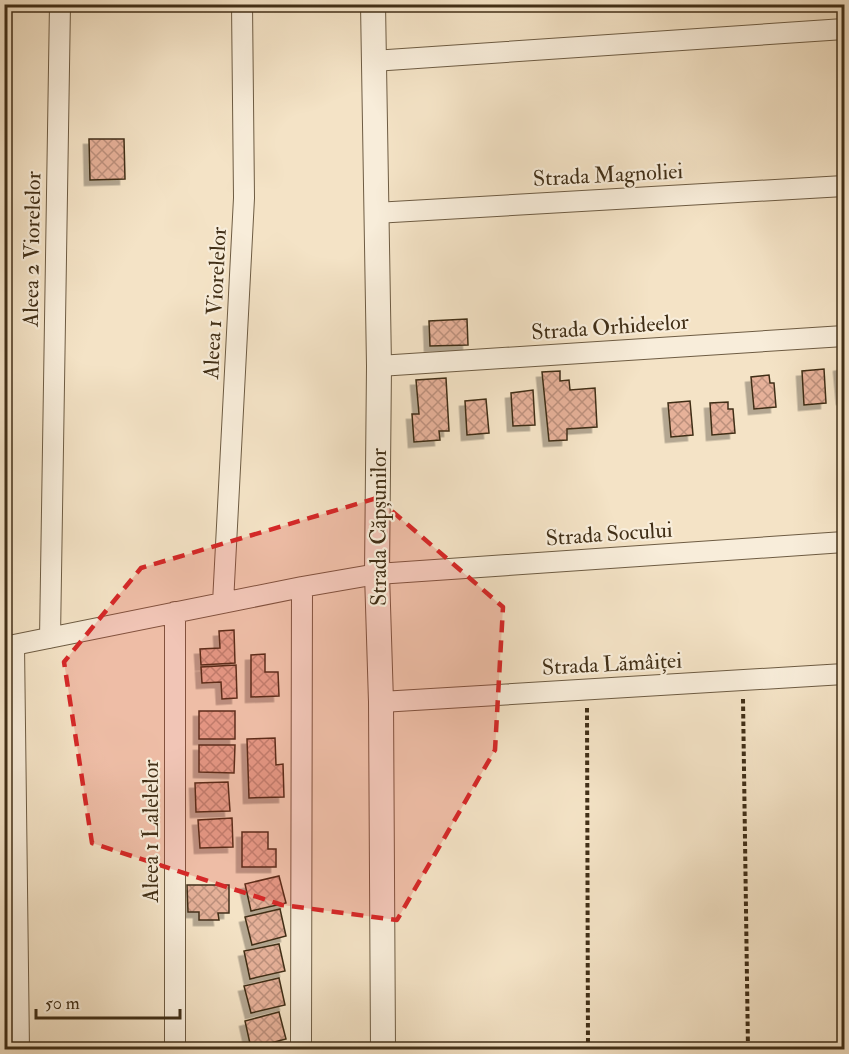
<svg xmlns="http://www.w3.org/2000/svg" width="849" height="1054" viewBox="0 0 849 1054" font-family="'IM FELL Double Pica',serif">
	<defs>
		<pattern id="building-cross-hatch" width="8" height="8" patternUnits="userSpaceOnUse" patternTransform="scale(1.5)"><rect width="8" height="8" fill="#e6b199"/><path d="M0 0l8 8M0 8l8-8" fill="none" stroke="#bc907c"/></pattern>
		<filter id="shadow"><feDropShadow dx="-5.5" dy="5.5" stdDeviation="0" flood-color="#0004"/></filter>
	</defs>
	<rect width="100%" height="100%" fill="#f4e3c6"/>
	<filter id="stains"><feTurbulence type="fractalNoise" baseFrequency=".00333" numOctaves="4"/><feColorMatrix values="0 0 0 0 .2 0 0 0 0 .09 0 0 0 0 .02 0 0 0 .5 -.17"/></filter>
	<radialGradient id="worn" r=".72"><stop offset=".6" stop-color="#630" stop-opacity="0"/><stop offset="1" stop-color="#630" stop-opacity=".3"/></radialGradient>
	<path fill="url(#building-cross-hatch)" stroke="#412f17" stroke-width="1.5" filter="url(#shadow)" d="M89,139H124L125,179L90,180Z
		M467,319L468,345L430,346L429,321Z
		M844,365V399H842L839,366Z
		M824,369L826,403L804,405L802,371Z
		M560,371V381L569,380L570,390L595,388L597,427L567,429V440L549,441L542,372Z
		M769,375L770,383H774L776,407L754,409L751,377Z
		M446,378L449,431H439L440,440L414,442L412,414H419L416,380Z
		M533,390L535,425L513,426L511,393Z
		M486,399L489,433L467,435L465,401Z
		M690,401L693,435L671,437L668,403Z
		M728,402V409H733L735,433L712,435L710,403Z
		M234,630L235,663L201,665L200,649L220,648L219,631Z
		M265,654V672H278L279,696L251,697V655Z
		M236,665L237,698L222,699L221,682L202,683L201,667Z
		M199,711H235V739H199Z
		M275,738L276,765L283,764L284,797L249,798L247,739Z
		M199,745H235L234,773L199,772Z
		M228,782L230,811L196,812L195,783Z
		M232,818L233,847L200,848L198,820Z
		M242,832H268V849H276V867H242Z
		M279,876L286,903L251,911L245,884Z
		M187,885H229V913H218L219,920H199V912H188Z
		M280,909L286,936L252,945L245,917Z
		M279,944L285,971L250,979L244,951Z
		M279,978L285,1005L251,1013L244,986Z
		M279,1012L286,1039L251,1048L245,1021Z"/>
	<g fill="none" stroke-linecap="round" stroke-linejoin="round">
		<g stroke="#6e5c43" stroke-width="22">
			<path id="minor" d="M373,61L844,29
				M375,213L844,186
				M379,366L844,336
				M223,603L244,198L242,4
				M50,638L60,4
				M14,645L19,1050
				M4,647L302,587L377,574L844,542
				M381,702L844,674
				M301,1044L302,587
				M175,1050V612"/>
		</g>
		<g stroke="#6e5c43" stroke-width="26">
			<path id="tertiary" d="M373,4L379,366L377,574L381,702L383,1050"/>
		</g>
		<path stroke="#412f17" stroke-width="4" stroke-dasharray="4.5 3" stroke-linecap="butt" d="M743,699L748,1050
			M587,708L588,1050"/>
		<use href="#minor" stroke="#f8edda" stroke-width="20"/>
		<use href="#tertiary" stroke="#f8edda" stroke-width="24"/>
	</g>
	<path fill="#d62828" fill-opacity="0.2" stroke="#d62828" stroke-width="4.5" stroke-dasharray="12 8" stroke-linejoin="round" d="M377,498L503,607L495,750L397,920L282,905L92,843L64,662L141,568Z"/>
	<g text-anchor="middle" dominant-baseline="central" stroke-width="4.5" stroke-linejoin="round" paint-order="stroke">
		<g font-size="22" fill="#412f17" stroke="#f8edda">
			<text transform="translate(608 175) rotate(-3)">Strada Magnoliei</text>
			<text transform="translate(32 249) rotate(-89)">Aleea 2 Viorelelor</text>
			<text transform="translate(215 303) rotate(-87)">Aleea 1 Viorelelor</text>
			<text transform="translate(610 327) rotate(-4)">Strada Orhideelor</text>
			<text transform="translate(379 527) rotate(-90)">Strada Căpșunilor</text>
			<text transform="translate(609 534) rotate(-4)">Strada Socului</text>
			<text transform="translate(612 664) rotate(-3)">Strada Lămâiței</text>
			<text transform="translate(151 831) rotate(-90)">Aleea 1 Lalelelor</text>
		</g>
	</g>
	<rect width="849" height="1054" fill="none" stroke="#f4e3c6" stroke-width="24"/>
	<rect x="6" y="6" width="837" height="1042" fill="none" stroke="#412f17" stroke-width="3"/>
	<rect x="12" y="12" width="825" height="1030" fill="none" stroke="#412f17" stroke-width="1.5"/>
	<path d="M36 1009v9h144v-9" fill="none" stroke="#412f17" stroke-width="3"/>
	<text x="45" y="1009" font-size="18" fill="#412f17" stroke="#f8edda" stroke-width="4.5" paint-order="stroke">50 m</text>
	<rect width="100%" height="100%" filter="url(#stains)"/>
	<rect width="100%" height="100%" fill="url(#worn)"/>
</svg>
